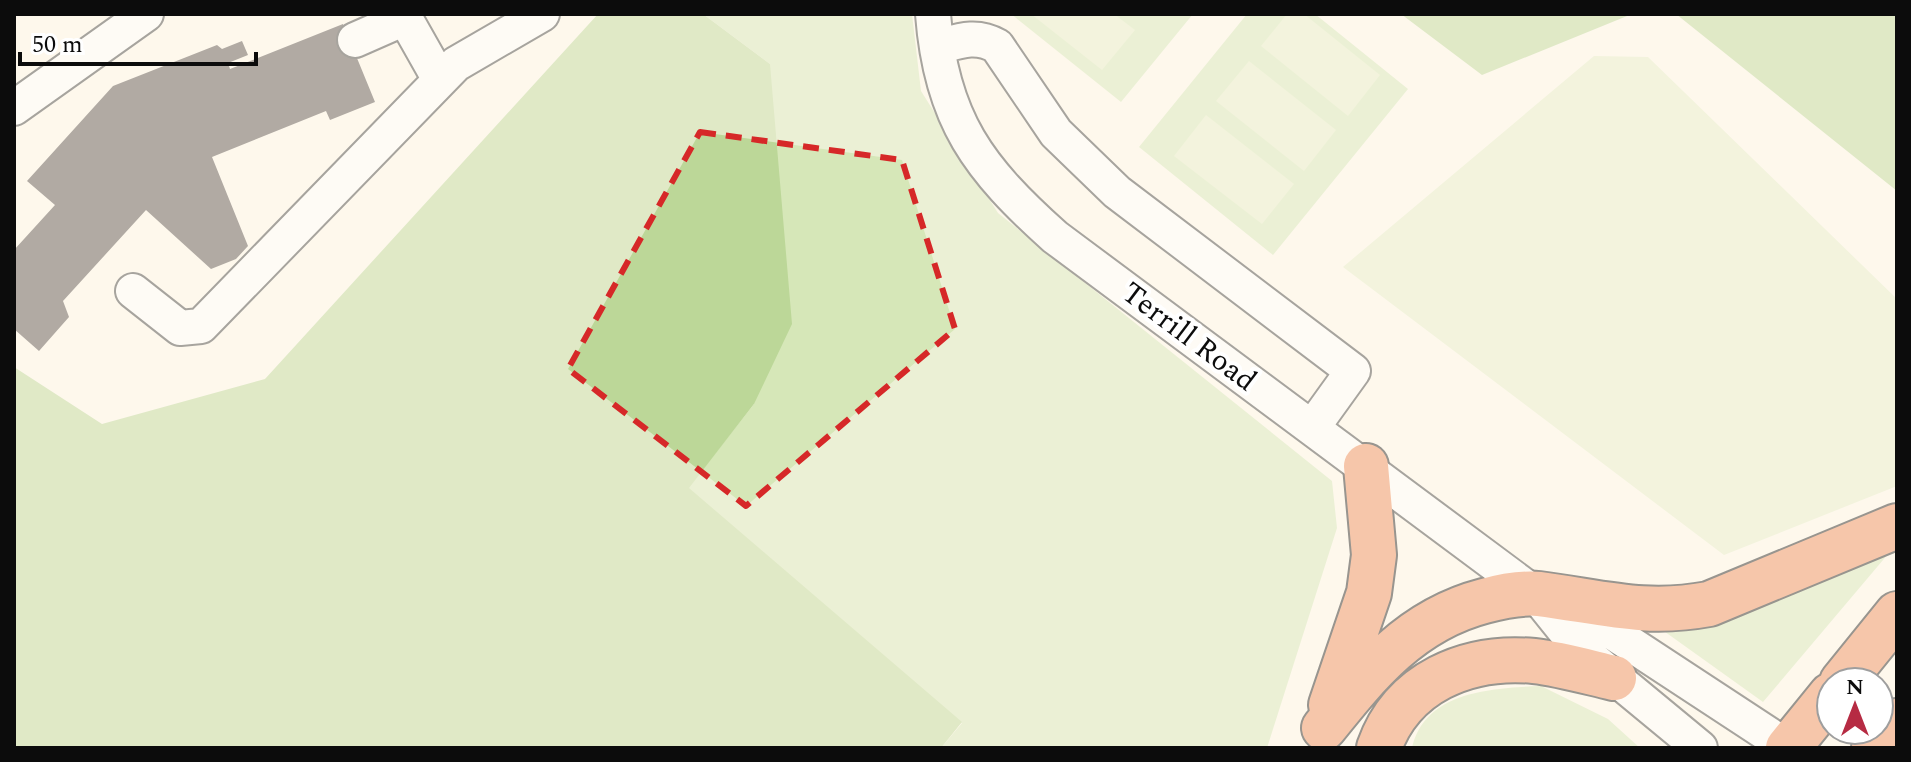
<svg xmlns="http://www.w3.org/2000/svg" width="1911" height="762" viewBox="0 0 1911 762" font-family="Spectral,serif">
	<rect width="100%" height="100%" fill="#fef8ec"/>
	<path fill="#d6e7b8" d="M703,14H912L921,91L998,213L1332,481L1337,528L1267,748H941L962,723L688,488L754,404L770,64Z
		M1011,14H1193L1121,102Z
		M1247,14H1315L1408,89L1273,255L1139,147Z
		M1894,547L1763,702L1661,629Z
		M1541,686L1608,719L1640,748H1412C1425,691 1492,688 1541,686Z"/>
	<path fill="#bcd798" d="M598,14H703L770,64L792,324L754,404L689,488L962,722L941,748H14V367L102,424L265,379Z
		M1401,14H1632L1482,75Z
		M1676,14H1897V191Z"/>
	<path fill="#e6eec9" d="M1031,14H1114L1135,30L1102,70Z
		M1287,14H1304L1380,75L1348,116L1261,46Z
		M1594,56L1648,57L1897,299V486L1724,555L1343,267Z
		M1249,61L1336,130L1304,171L1216,101Z
		M1206,115L1294,184L1262,224L1174,156Z"/>
	<path fill="#544c49" d="M343,24L375,102L330,120L326,111L212,157L248,246L236,259L211,269L146,210L63,301L69,317L39,351L14,329V250L55,205L27,181L113,86L217,45L222,49L242,41L248,55L228,63L230,69Z"/>
	<g fill="none" stroke-linecap="round" stroke-linejoin="round">
		<g stroke="#3f3f3f" stroke-width="38">
			<path id="minor" d="M933,14C941,120 979,169 1055,237L1535,594L1594,620L1789,748
				M355,40L405,18L440,80
				M937,47C959,41 976,34 997,46L1056,133L1117,192L1353,371L1312,428
				M14,108L146,14
				M133,291L180,328L201,326L456,64L542,14
				M1538,597L1579,648L1700,748"/>
		</g>
		<g stroke="#1d1d1d" stroke-width="48">
			<path id="highway" d="M1842,682L1897,614
				M1331,705L1369,593L1374,555L1366,466
				M1324,728C1369,672 1411,620 1484,601C1502,596 1520,592 1539,594C1602,602 1644,616 1709,604L1897,526
				M1379,748C1402,682 1467,655 1534,661C1561,664 1588,672 1614,678
				M1788,748L1831,695
				M1874,748L1897,721"/>
		</g>
		<use href="#minor" stroke="#fff" stroke-width="34"/>
		<use href="#highway" stroke="#ee8b5a" stroke-width="44"/>
	</g>
	<path d="M0 0H1911V762H0ZM700,132L902,160L955,329L746,506L568,369Z" fill="#fef8ec" fill-opacity=".55" fill-rule="evenodd"/>
	<path fill="none" stroke="#d62828" stroke-width="6" stroke-dasharray="16 10" stroke-linejoin="round" d="M700,132L902,160L955,329L746,506L568,369Z"/>
	<g text-anchor="middle" dominant-baseline="central" stroke-width="8" stroke-linejoin="round" paint-order="stroke">
		<g font-size="30" fill="#0c0c0c" stroke="#fff">
			<text transform="translate(1189 337) rotate(37)">Terrill Road</text>
		</g>
	</g>
	<rect width="1911" height="762" fill="none" stroke="#0c0c0c" stroke-width="32"/>
	<g transform="translate(1855 706)"><circle r="38" fill="#ffffff" stroke="#9e9e9e" stroke-width="2"/>
	<path d="M0-6L14 30L0 20L-14 30Z" fill="#b62b43"/>
	<text y="-12" font-size="22" font-weight="bold" text-anchor="middle" fill="#0c0c0c">N</text>
	</g>
	<path d="M20 52v12h236v-12" fill="none" stroke="#0c0c0c" stroke-width="4"/>
	<text x="32" y="52" font-size="24" fill="#0c0c0c" stroke="#ffffff" stroke-width="6" paint-order="stroke">50 m</text>
</svg>
